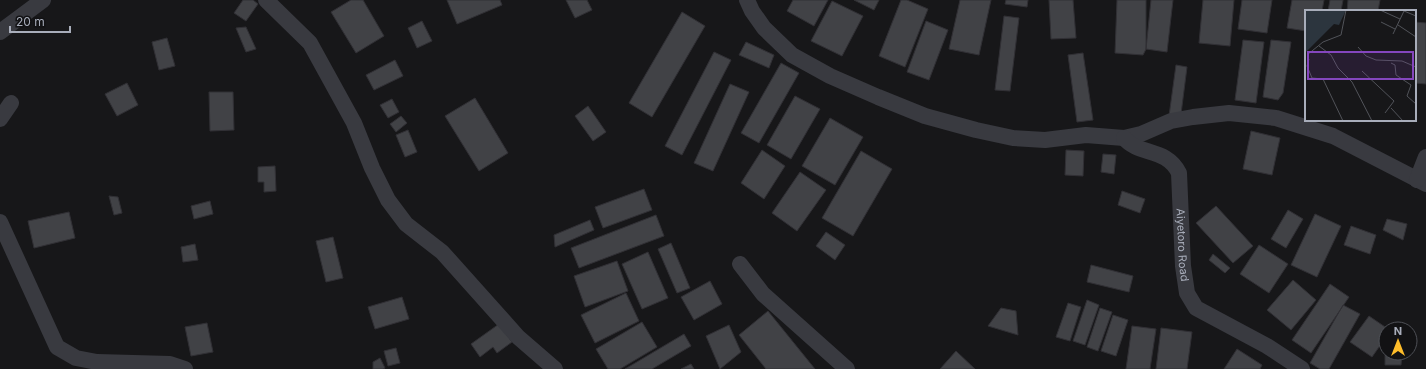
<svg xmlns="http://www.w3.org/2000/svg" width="1426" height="369" viewBox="0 0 1426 369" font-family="Inter,sans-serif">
	<rect width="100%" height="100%" fill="#171719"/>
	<path fill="#414246" stroke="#313035" d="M243,0H253L258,4L246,21L234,13Z
		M351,0H363L384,36L356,53L331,12Z
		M447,0H500L502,5L457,24Z
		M566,0H587L592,10L575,18Z
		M793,0H828L814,26L787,11Z
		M854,0H879L874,10Z
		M901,0H907L928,9L905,67L879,56Z
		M960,0H991L979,55L949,49Z
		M1006,0H1028L1027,7L1005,4Z
		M1049,0H1073L1076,38L1051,39Z
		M1117,0H1146V49L1143,55L1115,53Z
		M1151,0H1173L1167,52L1146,49Z
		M1203,0H1234L1230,46L1199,43Z
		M1242,0H1272L1267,33L1238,29Z
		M1292,0H1324L1322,11H1306V31L1287,28Z
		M1330,0H1343L1341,11H1328Z
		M1348,0H1380L1378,11H1347Z
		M832,1L863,16L842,56L811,41Z
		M682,12L705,26L652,117L629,103Z
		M1004,16L1019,18L1010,91L995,90Z
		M422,21L432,41L417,48L408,28Z
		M926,21L948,30L929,80L907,72Z
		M1415,22L1426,23V84L1415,83Z
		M246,27L256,49L246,52L236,28Z
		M167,38L175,66L159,70L152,42Z
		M1243,40L1264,42L1256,103L1235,100Z
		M1271,40L1291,42L1283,93L1278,100L1263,97Z
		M746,42L774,55L769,68L739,55Z
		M714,52L731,60L682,155L665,146Z
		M1083,53L1093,120L1077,122L1068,55Z
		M395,60L403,76L374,90L366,75Z
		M781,63L799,73L759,143L741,133Z
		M1176,65L1187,67L1181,114L1169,116Z
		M127,83L138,105L117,116L105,94Z
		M730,84L749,92L713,171L694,163Z
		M209,92H233L234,130L210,131Z
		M795,96L820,109L791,159L767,145Z
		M475,98L508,153L479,171L445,116Z
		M392,99L399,112L388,118L380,105Z
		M588,106L606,132L593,141L575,116Z
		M401,116L407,123L396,132L390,124Z
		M830,118L863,137L835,185L802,166Z
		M408,130L417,152L405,157L396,135Z
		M1251,131L1280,138L1272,175L1243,169Z
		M762,150L785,166L764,199L741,183Z
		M1066,150L1084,151L1083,176L1065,175Z
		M861,151L892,169L853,236L822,218Z
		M1103,154L1116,155L1114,174L1101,172Z
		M275,166L276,191L264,192V182H258V167Z
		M800,172L826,190L797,231L772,213Z
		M644,189L652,210L603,228L595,207Z
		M1122,191L1145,199L1140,213L1118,205Z
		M109,196L118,197L122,213L114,215Z
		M210,201L213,214L194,219L191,206Z
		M1216,206L1253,246L1233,263L1196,223Z
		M1288,210L1303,219L1286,248L1271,239Z
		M69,212L75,238L34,248L28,221Z
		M1315,214L1341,226L1317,277L1291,265Z
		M656,215L664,236L579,268L571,248Z
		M1387,219L1407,224L1403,240L1383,230Z
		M590,220L594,230L555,247L554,235Z
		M1351,226L1376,235L1370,254L1344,245Z
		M826,232L845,245L835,260L816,246Z
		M333,237L343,278L326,282L316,241Z
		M671,243L690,288L677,293L658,249Z
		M195,244L198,260L183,262L181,247Z
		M1259,245L1288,264L1269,293L1240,274Z
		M648,252L668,298L642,309L622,264Z
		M1213,254L1230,268L1225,273L1209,260Z
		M617,261L628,291L585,307L574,276Z
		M1091,265L1133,276L1129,292L1087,282Z
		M1293,280L1316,300L1291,330L1267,310Z
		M710,281L722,304L694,320L681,297Z
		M1330,284L1349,297L1311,353L1292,340Z
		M626,293L639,321L595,343L581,315Z
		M402,297L409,319L375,329L368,307Z
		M1087,300L1099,305L1085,345L1073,341Z
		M1068,303L1081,307L1070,341L1056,337Z
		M1343,305L1360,314L1329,369H1320L1310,363Z
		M1001,308L1016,311L1018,335L988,326Z
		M1100,308L1112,312L1098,351L1087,347Z
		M768,311L815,369H766L739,335Z
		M1113,315L1128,320L1116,356L1101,351Z
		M1369,316L1388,329H1386V337L1372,357L1350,342Z
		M642,322L657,347L620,369H608L596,349Z
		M207,323L213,352L191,356L185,327Z
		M499,324L512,342L497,353L493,347L480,357L471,344Z
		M729,325L741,352L720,369L706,336Z
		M1132,326L1156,329L1150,369H1126Z
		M1161,328L1192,332L1187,369H1156Z
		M684,334L691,346L652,369H625Z
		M1385,344L1386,353H1397V355H1402L1401,365H1385Z
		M396,348L400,363L388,366L384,351Z
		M1237,349L1262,365L1260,369H1224Z
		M956,351L975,369H940Z
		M380,358L385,368L383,369H373V362Z
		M691,364L694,369H681Z"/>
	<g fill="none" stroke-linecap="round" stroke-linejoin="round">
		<g stroke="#393a40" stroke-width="16">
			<path d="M266,0L310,43L354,123L372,168L388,200L406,224L442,252L518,337L555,369"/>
			<path d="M747,0L752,11L764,28L792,55L830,76L878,97L925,116L976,130L1013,138L1045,140L1086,135L1124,138L1141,134L1171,121L1193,117L1229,113L1276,118L1333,136L1426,184"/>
			<path d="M0,32L43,0"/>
			<path d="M0,119L11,103"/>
			<path id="s1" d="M1124,138C1139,156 1166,147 1179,173L1183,266L1187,293L1196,308L1267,346L1302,369"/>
			<path d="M1417,180L1426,157"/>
			<path d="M0,222L57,347L76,358L97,362L170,364L185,369"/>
			<path d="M740,264L763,294L847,369"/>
		</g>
	</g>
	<g text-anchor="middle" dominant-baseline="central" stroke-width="4" stroke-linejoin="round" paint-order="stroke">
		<g font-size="11" fill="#a8adba" stroke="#121214">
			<text stroke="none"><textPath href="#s1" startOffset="139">Aiyetoro Road</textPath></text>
		</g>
	</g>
	<g transform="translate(1305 10)">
		<rect width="111" height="111" fill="#171719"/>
		<path d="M0,0H41L34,15L29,14L0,43Z" fill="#2c353e"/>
		<path fill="none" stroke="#515359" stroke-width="1" d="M75,0L95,9M99,1L111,6M76,12L90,19M93,15L111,27M88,24L99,1M14,36L26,45L33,58L47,72L67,111M53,37L61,46L71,50L97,51L111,57M2,45L18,32L36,25L41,0M4,49L2,56L7,68L18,69L38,111M86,53L90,55L91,65L106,75L102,86L111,94M57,61L89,91L80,103M86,98L98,111"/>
		<path fill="#8446be" fill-opacity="0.15" stroke="#8446be" stroke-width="2" d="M3,42H108V69H3Z"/>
		<rect width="111" height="111" fill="none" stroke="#a8adba" stroke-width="2"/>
	</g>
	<g transform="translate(1398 341)"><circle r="19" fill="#121214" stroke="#4e5056"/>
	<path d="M0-3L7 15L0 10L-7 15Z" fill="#febd2a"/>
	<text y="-6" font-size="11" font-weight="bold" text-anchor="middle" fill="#a8adba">N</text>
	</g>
	<path d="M10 26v6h60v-6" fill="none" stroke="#a8adba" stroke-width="2"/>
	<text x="16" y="26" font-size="12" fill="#a8adba" stroke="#121214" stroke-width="3" paint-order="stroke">20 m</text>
</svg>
